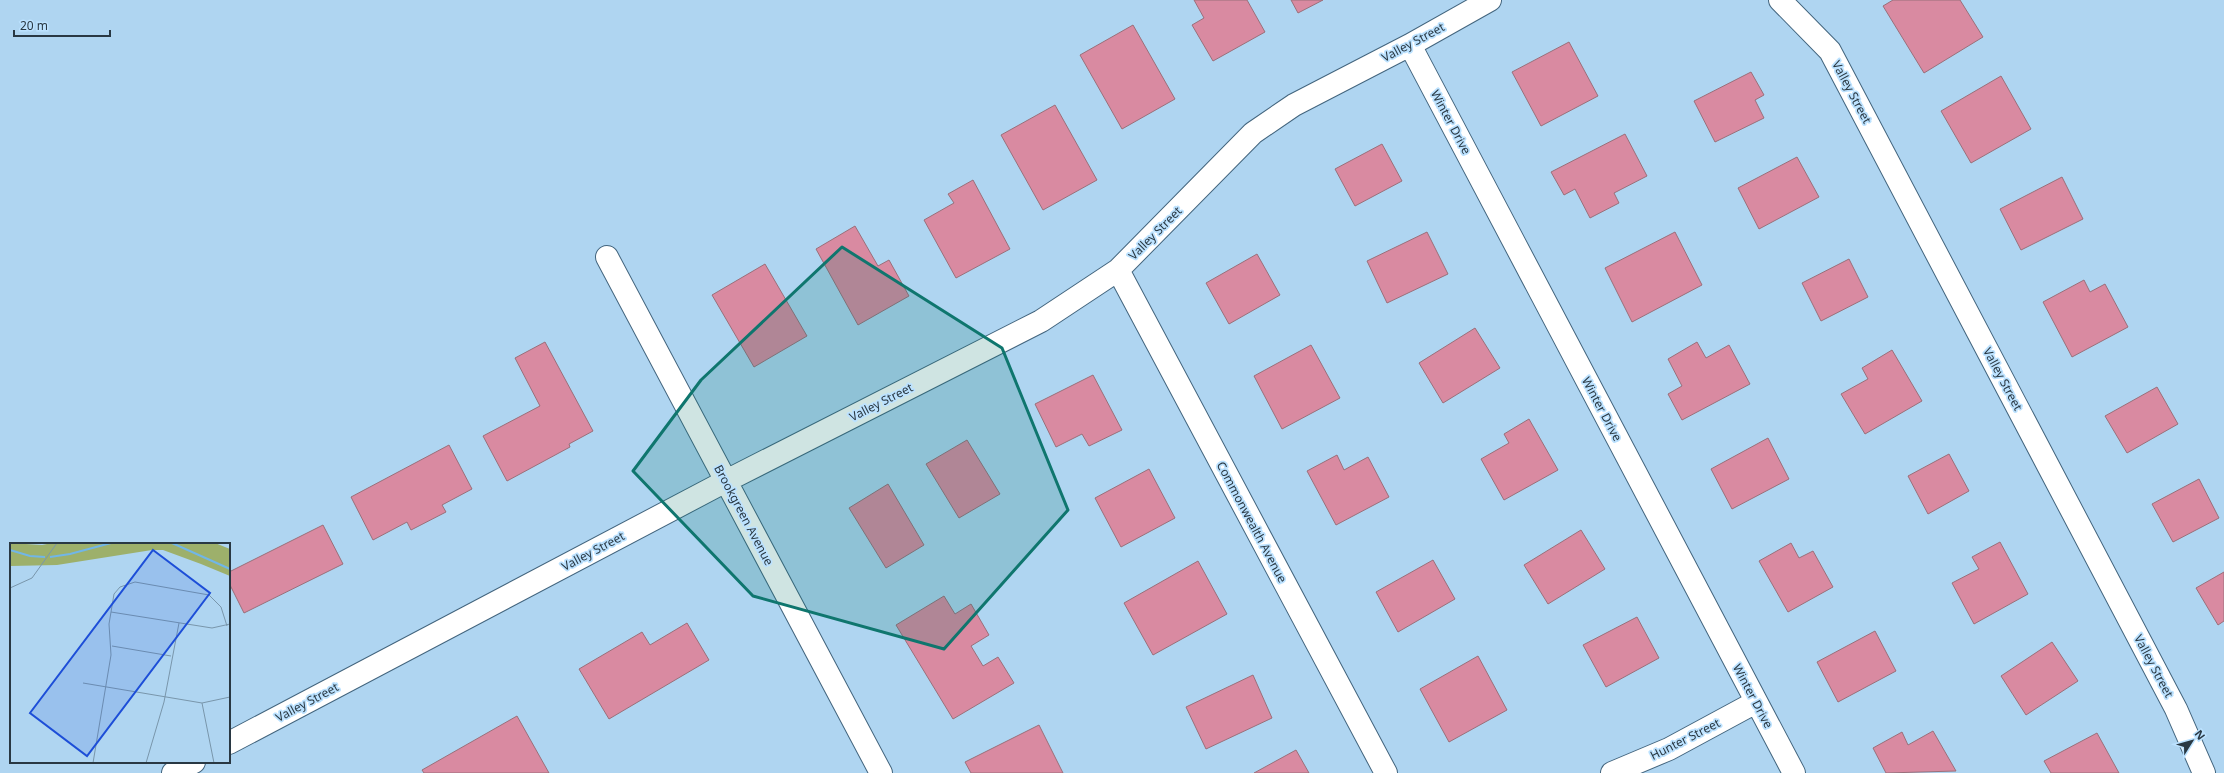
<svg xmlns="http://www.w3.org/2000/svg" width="2224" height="773" viewBox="0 0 2224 773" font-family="'Noto Sans',sans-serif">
	<rect width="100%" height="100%" fill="#afd5f1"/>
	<path fill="#d98aa1" stroke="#9a6f7a" d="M1194,0H1247L1265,32L1213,61L1192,25L1204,18Z
		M1291,0H1323L1298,13Z
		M1893,0H1960L1983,37L1924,73L1883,6Z
		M1133,25L1175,99L1122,129L1080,55Z
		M1569,42L1598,96L1541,126L1512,72Z
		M1751,72L1764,95L1755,100L1764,118L1715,142L1694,101Z
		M2001,76L2031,129L1971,163L1941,111Z
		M1055,105L1097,180L1043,210L1001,135Z
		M1625,134L1647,176L1614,193L1619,203L1590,218L1575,189L1564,195L1551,172Z
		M1382,144L1402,181L1355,206L1335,169Z
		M1797,157L1819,197L1759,229L1738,188Z
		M2062,177L2083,219L2021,250L2000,209Z
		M973,180L1010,249L956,278L924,220L954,203L948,194Z
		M855,226L878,266L889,260L909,296L858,325L816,249Z
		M1427,232L1448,274L1387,303L1367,261Z
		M1675,232L1702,285L1632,322L1605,268Z
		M1257,254L1280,295L1229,324L1206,283Z
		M1849,259L1868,297L1821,321L1802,283Z
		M765,264L807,336L754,367L712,295Z
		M2084,280L2090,292L2105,284L2128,327L2072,357L2043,302Z
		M1475,328L1500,368L1443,403L1419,363Z
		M545,342L593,431L569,444L570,447L507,481L483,436L540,406L515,358Z
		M1697,342L1706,358L1729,345L1750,384L1682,420L1668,394L1682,386L1668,359Z
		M1311,345L1340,398L1282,429L1254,376Z
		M1892,350L1922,401L1865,434L1841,394L1868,379L1862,368Z
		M1093,375L1122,430L1089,446L1082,434L1056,447L1035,404Z
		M2157,387L2178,424L2127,453L2105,416Z
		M1529,419L1558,470L1504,500L1481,459L1509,443L1504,434Z
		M1768,438L1789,479L1732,509L1711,469Z
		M967,440L1000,494L959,518L926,464Z
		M449,445L472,489L442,505L446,512L411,530L407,522L373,540L351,497Z
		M1949,454L1969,491L1928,514L1908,476Z
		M1337,455L1344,470L1368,457L1389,497L1336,525L1307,471Z
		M1149,469L1175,518L1121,547L1095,498Z
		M2199,479L2219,518L2173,542L2152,504Z
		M888,484L924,545L886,568L849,508Z
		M323,525L343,564L244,613L229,583V572Z
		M1581,530L1605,569L1548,604L1524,565Z
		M2000,542L2028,594L1974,624L1952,583L1979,569L1972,557Z
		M1791,543L1799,558L1813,551L1833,587L1788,612L1759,561Z
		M1433,560L1455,599L1398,632L1376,592Z
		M1198,561L1227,614L1153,655L1124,603Z
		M2224,572V621L2218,625L2196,588Z
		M944,596L955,614L971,604L989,635L971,646L983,666L998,657L1014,683L953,719L896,625Z
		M1637,617L1659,658L1606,687L1583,645Z
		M687,623L709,660L609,719L579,669L642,632L650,645Z
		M1875,631L1896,671L1838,702L1817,662Z
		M2052,642L2078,681L2026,715L2001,676Z
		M1478,656L1507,710L1449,742L1420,689Z
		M1253,675L1272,718L1206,749L1186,707Z
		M517,716L549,773H424L422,770Z
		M1039,725L1063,773H971L965,762Z
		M1933,731L1956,771L1886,773L1873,748L1902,732L1908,745Z
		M2097,733L2119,773H2051L2044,761Z
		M1296,750L1309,773H1254Z"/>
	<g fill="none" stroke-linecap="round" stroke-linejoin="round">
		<g stroke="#43657e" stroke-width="24">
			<path id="street" d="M1780,0L1830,51L2176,709L2204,773
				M1410,45L1794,773
				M607,257L881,773
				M1118,270L1386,773
				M229,743L726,481L1041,321L1118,270L1253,133L1294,105L1410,45L1490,0
				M173,773L194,762
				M1612,773L1669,749L1756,702"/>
		</g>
		<use href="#street" stroke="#fff" stroke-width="22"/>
	</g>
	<path fill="#0f766e" fill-opacity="0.2" stroke="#0f766e" stroke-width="3" stroke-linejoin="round" d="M842,247L1002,348L1068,510L944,649L753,596L633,471L701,380Z"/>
	<g text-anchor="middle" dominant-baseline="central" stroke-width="3.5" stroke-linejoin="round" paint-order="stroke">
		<g font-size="12" fill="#293843" stroke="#bce2ff">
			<text transform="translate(1413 42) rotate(-28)">Valley Street</text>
			<text transform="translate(1852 92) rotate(62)">Valley Street</text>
			<text transform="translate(1451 122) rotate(62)">Winter Drive</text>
			<text transform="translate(1155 233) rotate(-45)">Valley Street</text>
			<text transform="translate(2003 379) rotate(62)">Valley Street</text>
			<text transform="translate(881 402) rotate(-27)">Valley Street</text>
			<text transform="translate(1602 409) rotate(62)">Winter Drive</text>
			<text transform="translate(744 515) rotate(62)">Brookgreen Avenue</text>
			<text transform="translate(1252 522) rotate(62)">Commonwealth Avenue</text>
			<text transform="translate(593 551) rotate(-28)">Valley Street</text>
			<text transform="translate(2154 666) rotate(62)">Valley Street</text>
			<text transform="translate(1753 696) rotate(62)">Winter Drive</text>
			<text transform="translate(307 702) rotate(-28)">Valley Street</text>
			<text transform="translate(1685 739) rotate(-27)">Hunter Street</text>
		</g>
	</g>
	<g transform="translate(10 543)">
		<rect width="220" height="220" fill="#afd5f1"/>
		<path d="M0,0L32,2L42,0H205L220,6V33L191,21L153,7H142L47,22L1,23Z" fill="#9db06b"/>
		<path fill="none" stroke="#71b6e7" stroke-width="2" d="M162,0L220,26M0,7L20,13L35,14M40,14L60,11L101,0"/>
		<path fill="none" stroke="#7996ab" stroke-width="1" d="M0,45L22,35L47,0M101,69L202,85L220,81M102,103L161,113M73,140L192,160L220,154M192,160L204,220M83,220L101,112L99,81L104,51L110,44L125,39L199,52L211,64L217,83M136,220L154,159L169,80"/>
		<path fill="#1d4ed8" fill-opacity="0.15" stroke="#1d4ed8" stroke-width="2" d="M143,7L200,50L77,213L20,170Z"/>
		<rect width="220" height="220" fill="none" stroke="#293843" stroke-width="2"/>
	</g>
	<g transform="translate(2192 741) rotate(53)" stroke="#bce2ff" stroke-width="3" paint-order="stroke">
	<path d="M0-3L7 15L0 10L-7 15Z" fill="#293843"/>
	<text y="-6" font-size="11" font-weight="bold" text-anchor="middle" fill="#293843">N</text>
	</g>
	<path d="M14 30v6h96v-6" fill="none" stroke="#293843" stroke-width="2"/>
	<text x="20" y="30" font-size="12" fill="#293843" stroke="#bce2ff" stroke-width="3" paint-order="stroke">20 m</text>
</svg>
